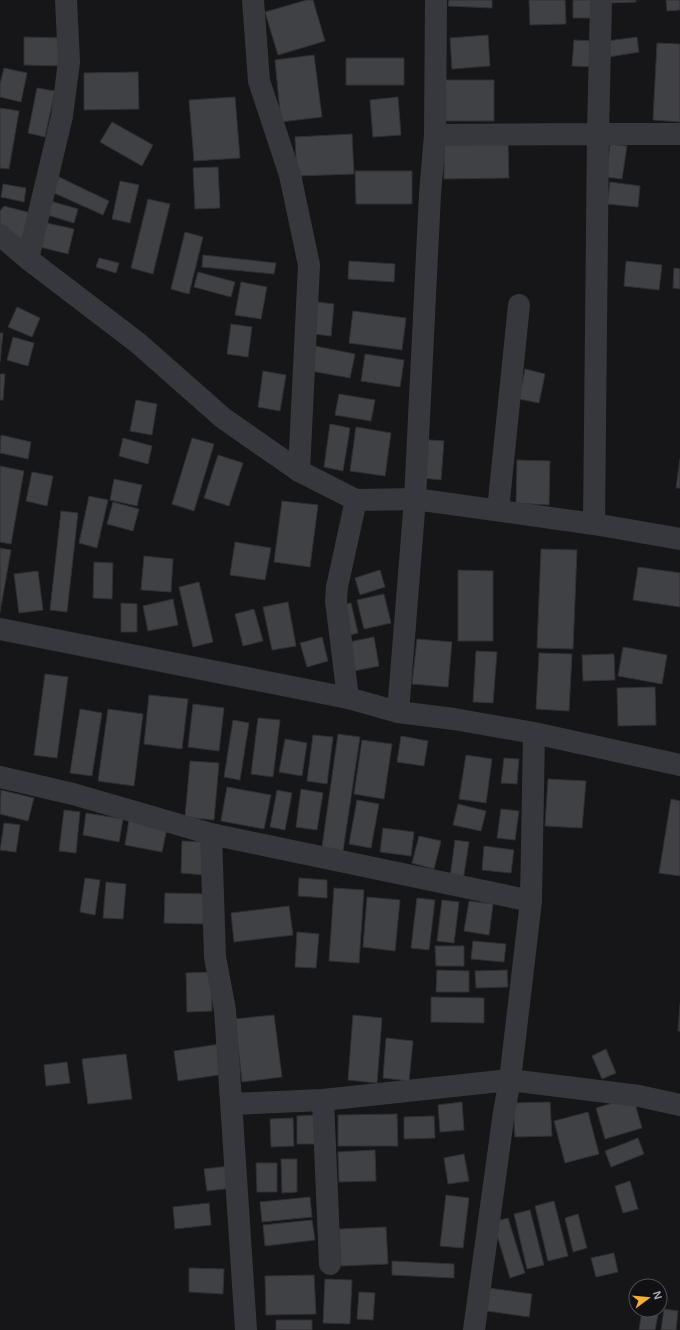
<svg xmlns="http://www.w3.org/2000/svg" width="680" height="1330" viewBox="0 0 680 1330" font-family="Helvetica,sans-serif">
	<rect width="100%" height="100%" fill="#161618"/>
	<path fill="#404145" stroke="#303034" d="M307,0H313L325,41L278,55L265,12Z
		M449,0H492V8L448,6Z
		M529,0H565L566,24L530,25Z
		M573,0H598V18H573Z
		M610,0H636V2L610,3Z
		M666,0H680V10L667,11Z
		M488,35L490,66L452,69L450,38Z
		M24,37L63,38V66L24,65Z
		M637,37L639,52L609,57L607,41Z
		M574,40L598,41L597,67L572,66Z
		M657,43L680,44V122L653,120Z
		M314,55L322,117L281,122L275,60Z
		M346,58H404V85H346Z
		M4,68L27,73L21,102L0,97V84Z
		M138,72L139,109L84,110V73Z
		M442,80H494V121H442Z
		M37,88L55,91L45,137L28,133Z
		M235,97L240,158L194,161L189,100Z
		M398,97L401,135L373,137L370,100Z
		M0,108L19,111L9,169L0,168Z
		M112,122L153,145L142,166L100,142Z
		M352,134L354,174L297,176L295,137Z
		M444,141H508L509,178L444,179Z
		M610,144L627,146L622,179L606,177Z
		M218,167L220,208L195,209L193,168Z
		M355,171H412V204H356Z
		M59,177L109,201L103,215L52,192Z
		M120,181L139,185L130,223L112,219Z
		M610,182L640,186L638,207L607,204Z
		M3,184L26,188L24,202L1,197Z
		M148,199L170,204L153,274L131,268Z
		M47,200L78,209L74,223L44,214Z
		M4,206L31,213L20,245L0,227V211Z
		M42,222L74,229L68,254L36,246Z
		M185,232L203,237L189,294L171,289Z
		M203,255L276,263L274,274L202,267Z
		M99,258L119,263L116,273L96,267Z
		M349,261L395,264L394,282L348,279Z
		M626,261L662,265L659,290L624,286Z
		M674,268L680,269V289L673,288Z
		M198,272L235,282L231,297L194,287Z
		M241,282L267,287L261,319L235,315Z
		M317,302L334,304L331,336L314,334Z
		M17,307L40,318L32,337L8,327Z
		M353,311L406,318L402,350L349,343Z
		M231,324L252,327L248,357L227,354Z
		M0,333H3L0,362Z
		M13,337L34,343L28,366L7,360Z
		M315,346L355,354L350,378L311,371Z
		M365,354L404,360L400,387L361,381Z
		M525,369L545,374L539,403L519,399Z
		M263,371L286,375L280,411L258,407Z
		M0,374H5L3,400H0Z
		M339,394L375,400L371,421L335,415Z
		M136,400L157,404L152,435L130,431Z
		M330,424L350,428L343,471L324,467Z
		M356,427L391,433L385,476L350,471Z
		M1,435L31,442L28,459L0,453Z
		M123,438L152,446L148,464L119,456Z
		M192,438L214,444L194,511L172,504Z
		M416,439L444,441L441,480L413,477Z
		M218,455L243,463L229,506L204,498Z
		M680,459V488H676Z
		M517,460L550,461L549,505L516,503Z
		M0,466L24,471L11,544L0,542Z
		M32,472L53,476L47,506L26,501Z
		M114,479L142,485L137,506L110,500Z
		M89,496L108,500L97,548L79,543Z
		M282,501L318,505L310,567L274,562Z
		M113,502L139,509L133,531L107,524Z
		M61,511L78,513L67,612L50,610Z
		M235,542L271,548L265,580L230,575Z
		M0,548L11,550L0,612Z
		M541,549L577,550L573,649L537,648Z
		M144,556L173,559L171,592L141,590Z
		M94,562L113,563L112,599L93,598Z
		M638,567L680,573V607L633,600Z
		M380,570L385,587L360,595L355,578Z
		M458,570L493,571V641H458Z
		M38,571L43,610L19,613L14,574Z
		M199,582L213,642L193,647L179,587Z
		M384,594L391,623L364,629L357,600Z
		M173,599L178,625L148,631L143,606Z
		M288,602L296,646L272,650L263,607Z
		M121,603L137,604V632H121Z
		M351,603L358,633L346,636L339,605Z
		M254,609L263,641L243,646L235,614Z
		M322,637L328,661L307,667L300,643Z
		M374,637L379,666L354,671L349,642Z
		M417,639L452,642L448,687L412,684Z
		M623,647L667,655L662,684L618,676Z
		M476,651L497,652L493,703L473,702Z
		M539,653L572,654L569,711L536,709Z
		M614,654L615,680L583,681L582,655Z
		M45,674L68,677L57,758L34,755Z
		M655,687L656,725L618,726L617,688Z
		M149,695L188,699L182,749L144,744Z
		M193,704L224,708L219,751L188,747Z
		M80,709L102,713L92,776L70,773Z
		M108,709L143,714L134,786L98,781Z
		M258,718L280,720L273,777L251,774Z
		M233,720L249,723L240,780L224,777Z
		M338,734L360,737L343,851L322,847Z
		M313,735L333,737L327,784L307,781Z
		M401,736L428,741L424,766L397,762Z
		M285,739L307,743L302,776L279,772Z
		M362,740L392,744L384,799L354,794Z
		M466,755L492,759L486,803L459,799Z
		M504,758L519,759L517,784L501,783Z
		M190,761L219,763L214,820L185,817Z
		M548,779L586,781L582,828L545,826Z
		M227,787L271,795L264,829L221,821Z
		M301,789L323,793L317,830L296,827Z
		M1,790L34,798L28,821L0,814Z
		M277,790L292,793L285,830L270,827Z
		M671,799L680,801V876L659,873Z
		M357,800L379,804L371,848L349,844Z
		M458,804L486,811L481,831L453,825Z
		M501,809L519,811L515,840L497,838Z
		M64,810L80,812L76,853L59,851Z
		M86,813L123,819L119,842L83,835Z
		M129,820L167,828L162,852L125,845Z
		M4,823L20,825L16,852L0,850Z
		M383,828L414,832L411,856L380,852Z
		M419,836L441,841L434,869L412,863Z
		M455,840L469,842L463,880L450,878Z
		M182,841L207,842L205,875L181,873Z
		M484,846L514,850L511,873L482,870Z
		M85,878L100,880L95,915L80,912Z
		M299,878L327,880V898L298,896Z
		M106,882L126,884L123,919L103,918Z
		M334,888L364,890L359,963L329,961Z
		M165,893L209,894V924L164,923Z
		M367,897L400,900L395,951L363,947Z
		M417,898L435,900L429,950L411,948Z
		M442,900L459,902L454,943L437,941Z
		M469,901L493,904L489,935L464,931Z
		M289,906L293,935L234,942L231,913Z
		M297,932L319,934L316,968L295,967Z
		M473,941L506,944L504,962L471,959Z
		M435,946H464V966H436Z
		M437,970L469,971V992H436Z
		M507,970L508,987L476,988L475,971Z
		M211,972L212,1011L187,1012L186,973Z
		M431,997L484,998V1023L431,1022Z
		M680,1004V1031H678Z
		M274,1015L282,1077L242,1082L235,1019Z
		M353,1015L382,1018L377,1083L348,1080Z
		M386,1038L413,1041L409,1081L383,1078Z
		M220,1044L225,1074L178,1081L174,1051Z
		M606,1049L616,1073L602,1079L592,1056Z
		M126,1054L132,1099L88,1104L82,1059Z
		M67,1062L70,1083L46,1086L44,1065Z
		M633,1097L642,1128L605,1139L596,1108Z
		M462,1102L464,1130L440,1132L438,1105Z
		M550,1102L552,1136L515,1137L513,1103Z
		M588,1112L599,1154L565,1163L554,1121Z
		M397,1114L398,1146H338V1115Z
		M315,1115V1144H297V1116Z
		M434,1116L435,1138L404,1139V1117Z
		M293,1118L294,1146L271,1147L270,1119Z
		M638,1138L644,1154L611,1167L605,1151Z
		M375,1150L376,1181L339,1182L338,1152Z
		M464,1154L469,1181L448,1184L444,1158Z
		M281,1159H297V1192L282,1193Z
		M256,1163H277V1192H257Z
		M230,1166L233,1188L207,1191L204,1169Z
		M630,1181L638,1209L623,1213L615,1186Z
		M446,1195L469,1198L463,1248L440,1246Z
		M310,1197L312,1217L262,1222L260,1202Z
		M554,1201L568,1256L548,1261L535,1206Z
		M209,1203L211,1225L175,1229L173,1207Z
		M530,1210L544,1265L527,1269L514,1214Z
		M578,1214L587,1248L573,1252L565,1218Z
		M508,1218L525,1273L510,1278L493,1222Z
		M312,1220L315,1240L265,1246L263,1225Z
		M386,1227L388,1264L341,1266L339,1229Z
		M614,1253L618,1272L596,1277L591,1258Z
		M392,1261L454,1264V1278L392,1275Z
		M189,1268L224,1269L223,1294L189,1292Z
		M314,1275L316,1314L266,1315L265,1276Z
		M325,1279L352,1280L350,1324L323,1323Z
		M489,1288L532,1294L529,1317L487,1311Z
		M359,1292L375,1293L373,1320L357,1319Z
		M664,1309L678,1311L676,1330H661Z
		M642,1310H659L655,1330H639Z
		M276,1320H312V1330H276Z"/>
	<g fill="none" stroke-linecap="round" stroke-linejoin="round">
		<path stroke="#37383d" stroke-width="22" d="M253,0L259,81L290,175L309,265L299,471
			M435,135L598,134L601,0
			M0,235L28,259L138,343L223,418L299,471L356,500L415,499L594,524L680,539
			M28,259L62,116L69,62L66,0
			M498,510L519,305
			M594,524L598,134H680
			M0,629L348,698L398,712L454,719L534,733L680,765
			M348,698L336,601L337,587L356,500
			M398,712L415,499L430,194L435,135L436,0
			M0,777L73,794L211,834L531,901
			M211,834L215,957L225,1010L246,1330
			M323,1100L330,1264
			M232,1104L323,1100L510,1080L639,1096L680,1105
			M474,1330L504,1112L510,1080L531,901L534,733"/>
	</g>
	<g transform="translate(648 1298) rotate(74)"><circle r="19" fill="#111113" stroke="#4d4f55"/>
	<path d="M0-3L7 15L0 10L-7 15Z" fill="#f2b134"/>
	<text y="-6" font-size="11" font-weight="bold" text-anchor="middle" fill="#a8adb8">N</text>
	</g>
</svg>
